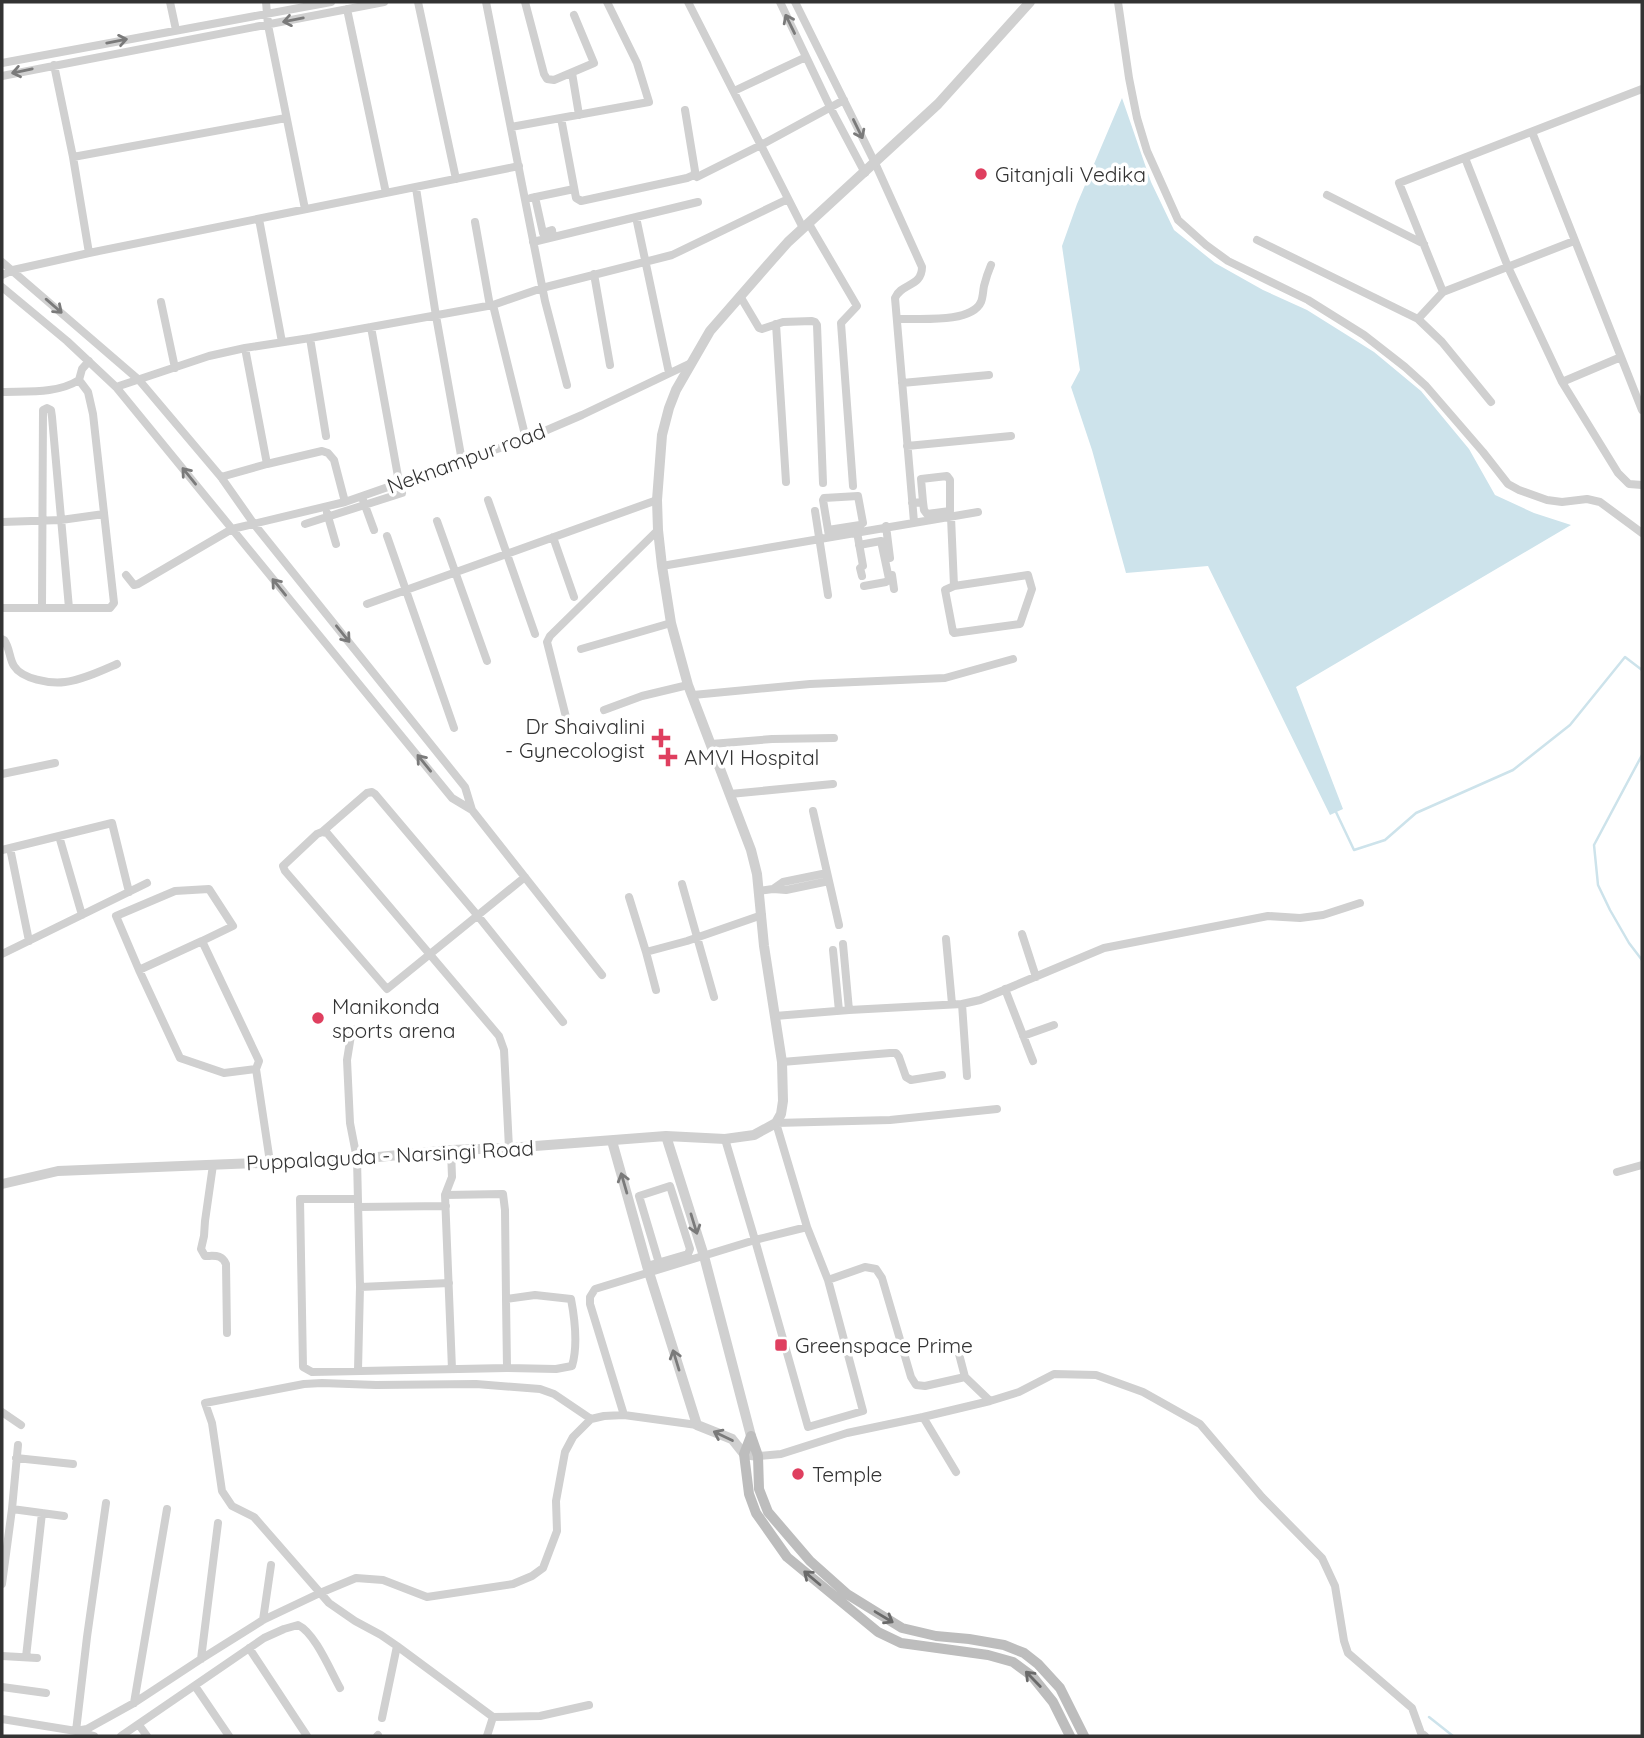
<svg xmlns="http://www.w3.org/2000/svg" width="1644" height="1738" viewBox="0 0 1644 1738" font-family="Quicksand,sans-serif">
	<rect width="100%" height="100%" fill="#fff"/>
	<path fill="#cde3eb" d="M1122,98L1151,182L1174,230L1215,263L1263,290L1307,310L1374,352L1421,391L1469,449L1495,495L1534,513L1571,525L1296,687L1343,809L1330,815L1208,566L1126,573L1092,450L1071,387L1080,370L1062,246L1077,204Z"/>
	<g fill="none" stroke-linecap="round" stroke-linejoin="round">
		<path stroke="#cde3eb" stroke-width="2.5" d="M1642,755L1594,845L1598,885L1610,910L1629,943L1642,960
			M1336,812L1354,850L1385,840L1416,813L1513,770L1570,725L1625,657L1642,670
			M1429,1717L1453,1736"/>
		<path stroke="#d0d0d0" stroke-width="8" d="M170,2L176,30
			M266,2L268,25L305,209
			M418,2L456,179
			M486,2L545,301L567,385
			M525,2L544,74L547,79L554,80L594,63L574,15
			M688,2L803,228
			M780,2L830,107L865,173
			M795,2L875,163L922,267C922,287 901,283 895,298L914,522
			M1118,2L1129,78L1137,118L1147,151L1178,220L1206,245L1228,261L1308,300L1364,335L1405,367L1426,386L1483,452L1508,484L1519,490L1547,500L1562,502L1587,499L1600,502L1642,533
			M347,9L386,193
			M2,63L331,2
			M54,65L73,157L89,253
			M572,73L579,115
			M2,76L384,2
			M734,91L806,57
			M561,118L576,198L581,201L687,178L694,175L695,171L685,110
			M511,127L649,102L637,63L607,2
			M1532,132L1642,410
			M73,157L286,118
			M1465,158L1508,267L1562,382L1618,473L1629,484L1642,485
			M697,177L761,145L844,100
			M416,188L436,316L462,461
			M1327,195L1424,244
			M535,197L543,233L552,230L553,237
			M531,198L574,189
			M636,217L669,373
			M259,219L282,342
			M475,222L490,306
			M809,224L857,306L841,323L853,486
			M1257,240L1418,319
			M533,242L698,202
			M2,262L139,380L221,477L254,524L465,787L472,810
			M594,274L610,365
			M2,275L13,270L89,253L519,166
			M2,287L67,341L116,387L452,798L472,810L602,975
			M1443,292L1399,183L1642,89
			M740,296L759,328L762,329L783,322L812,321L815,322L817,325L823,483
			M161,302L175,368
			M493,305L526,439
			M897,319C917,318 971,324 981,302C983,297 983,291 984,286C986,278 988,272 991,265
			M776,324L786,482
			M371,327L399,482
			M310,338L326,436
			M1562,382L1621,357
			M902,383L989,375
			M116,387L209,356L245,348L310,338L493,305L542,288L672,255L788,199
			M2,392C27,391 57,394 79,380
			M1491,402L1442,342L1418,319L1443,292L1574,241
			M907,446L1011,436
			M267,464L322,451L328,453L334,460L345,502
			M221,477L267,464L245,348
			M363,500L374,530
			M488,500L535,634
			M912,503L923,502L921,479L947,476L950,480V511L927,514L924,510L923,502
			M815,511L828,595
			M327,513L336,544
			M951,517L954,586L945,590L953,632L954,633L1020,624L1032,589L1028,575L954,586
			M437,521L487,661
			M2,522L61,520L104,514
			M305,524L402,493
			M886,526L890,558
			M828,530L860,525
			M857,532L863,566L860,568L862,576
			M387,536L454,728
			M829,536L823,500L824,498L858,496L863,523L860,525V531
			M553,537L574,597
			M859,545L881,541L889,579L886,582L864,586
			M662,566L978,512
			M126,575L134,585L138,584L232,529L345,502L526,439L582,415L691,363
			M892,575L894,589
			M367,604L657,500
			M2,608H110L114,603L93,414L88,392L79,380L82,369L89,361
			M42,608L43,410L47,408L51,410L52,417L69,608
			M2,639L4,640C10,648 9,658 14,666C22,679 50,684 65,682C82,680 101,671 117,664
			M581,649L671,623
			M693,695L810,684L945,678L1013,659
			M604,710L642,696L688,685
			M568,725L547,642L550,636L658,530
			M711,744L772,739L834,738
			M2,774L55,763
			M730,794L833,784
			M813,811L839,925
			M322,832L367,793L372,792L375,794L478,916L563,1022
			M59,836L82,915
			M10,848L29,941
			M2,850L112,823L129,892
			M682,884L714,997
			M773,889L783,882L827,873
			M759,891L773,889L786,890L829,881
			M629,897L646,952L656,990
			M1022,934L1036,977
			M946,939L952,1004
			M202,941L139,970L116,916L175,891L209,889L233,926L202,941L259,1061L256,1069L270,1162
			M843,944L849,1010
			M833,950L839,1011
			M646,952L687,941L762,915
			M2,954L147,883
			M139,970L180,1058L224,1073L256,1069
			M1005,989L1033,1061
			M962,1004L980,1000L1104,948L1268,916L1300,918L1323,915L1360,903
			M775,1016L849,1010L962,1004L967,1076
			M352,1029L347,1060L350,1123L357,1159L360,1287L358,1370
			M1023,1036L1054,1025
			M782,1062L890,1053H896L899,1057L906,1077L911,1080L942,1075
			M725,1139L755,1240L808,1427L863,1411L828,1280
			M509,1148L504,1050L499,1036L327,833L322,832L317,834L283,866L285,871L387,989L525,877
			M451,1150L452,1177L445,1195L452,1369
			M213,1165L205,1221L204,1236L201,1249L205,1256C215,1256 222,1254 226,1264L227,1333
			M1617,1172L1642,1165
			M445,1195L503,1194L505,1210L506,1299
			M358,1199H300L303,1367L312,1372L507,1368L556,1369L572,1366C578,1346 575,1320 571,1299L535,1295L506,1299L507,1368
			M358,1207L446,1206
			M807,1227L776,1123L890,1120L997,1109
			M647,1266L688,1254L690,1249L670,1186L639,1196L659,1263
			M360,1287L449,1283
			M959,1354L965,1377L990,1401
			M2,1412L21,1425
			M624,1415L590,1304V1297L595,1289L755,1240L807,1227L828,1280L865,1267L876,1269L882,1278L911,1377L916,1385L925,1386L965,1377
			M923,1417L990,1401L1019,1392L1054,1374L1096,1375L1143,1392L1200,1424L1262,1497L1322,1558L1335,1586L1344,1641L1348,1653L1412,1708L1421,1733L1425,1736
			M758,1456L781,1454L847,1433L923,1417L956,1472
			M16,1458L73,1464
			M12,1509L64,1516
			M2,1584L12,1509L18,1445
			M263,1620L271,1565
			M397,1646L493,1717L540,1716L589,1705
			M249,1648L307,1736
			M2,1656L37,1658
			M26,1657L42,1513
			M201,1659L218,1523
			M195,1686L229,1736
			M2,1687L46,1693
			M134,1703L167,1509
			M382,1718L397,1646L381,1635L355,1621L329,1603L254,1517L232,1506L222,1491L212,1423L205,1403L304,1384L322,1383L376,1385L476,1384L540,1389L554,1394L591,1419
			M2,1719L76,1731L87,1729L134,1703L201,1659L263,1620L320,1593L356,1578L383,1580L427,1597L513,1584L532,1576L543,1568L557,1531L556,1501L565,1452L573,1437L591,1419L604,1416L624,1415L697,1425
			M139,1725L147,1736
			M94,1736L76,1731L87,1637L106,1503
			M121,1736L264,1638L284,1629L298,1625C315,1633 330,1670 340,1688
			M377,1736L378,1735
			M487,1736L493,1717"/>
		<path stroke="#d0d0d0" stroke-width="10" d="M666,1136L704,1256L751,1436
			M612,1141L647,1266L697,1425L732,1439L744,1454L758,1456
			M2,1184L58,1171L357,1159L451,1150L509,1148L666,1136L725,1139L754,1135L776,1123L781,1114L783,1101L782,1062L764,946L757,874L751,850L688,685L671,623L662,566L658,530L657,500L662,435L669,408L676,390L710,331L772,260L788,242L938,104L1030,2"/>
		<path stroke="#bdbdbd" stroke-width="10" d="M751,1436L758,1456L759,1489L768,1512L810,1561L847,1594L902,1628L936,1636L969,1639L1004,1645L1024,1653L1038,1664L1060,1688L1084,1736
			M751,1436L744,1454L749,1494L756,1513L787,1557L878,1632L901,1643L988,1655L1013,1662L1032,1676L1053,1702L1070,1736"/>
	</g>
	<defs><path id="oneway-shaft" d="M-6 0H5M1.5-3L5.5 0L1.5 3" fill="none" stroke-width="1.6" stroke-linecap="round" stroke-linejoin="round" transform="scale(1.75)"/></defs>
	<g stroke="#7a7a7a">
		<use href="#oneway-shaft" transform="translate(293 20) rotate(169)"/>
		<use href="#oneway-shaft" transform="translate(790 24) rotate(-116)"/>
		<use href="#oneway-shaft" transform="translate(117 41) rotate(-11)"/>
		<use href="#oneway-shaft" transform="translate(22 71) rotate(168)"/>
		<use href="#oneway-shaft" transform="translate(858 129) rotate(64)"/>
		<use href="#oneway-shaft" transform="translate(54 306) rotate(41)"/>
		<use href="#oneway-shaft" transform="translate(189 476) rotate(-129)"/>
		<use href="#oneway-shaft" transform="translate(279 587) rotate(-129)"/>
		<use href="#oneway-shaft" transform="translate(343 634) rotate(51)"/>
		<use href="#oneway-shaft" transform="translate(424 763) rotate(-129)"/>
		<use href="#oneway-shaft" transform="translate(624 1183) rotate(-106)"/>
		<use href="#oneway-shaft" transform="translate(694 1224) rotate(73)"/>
		<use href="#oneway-shaft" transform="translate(676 1360) rotate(-107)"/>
		<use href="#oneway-shaft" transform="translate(723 1436) rotate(-154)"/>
	</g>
	<g stroke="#6a6a6a">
		<use href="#oneway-shaft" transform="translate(812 1578) rotate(-140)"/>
		<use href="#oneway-shaft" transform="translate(884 1617) rotate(31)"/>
		<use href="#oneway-shaft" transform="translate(1033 1679) rotate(-134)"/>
	</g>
	<g fill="#df3f5f" stroke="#fff" stroke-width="2.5">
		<circle cx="981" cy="174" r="7"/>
		<path d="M657.5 727.5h7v7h7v7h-7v7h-7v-7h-7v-7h7z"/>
		<path d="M664.5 746.5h7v7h7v7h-7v7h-7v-7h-7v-7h7z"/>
		<circle cx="318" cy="1018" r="7"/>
		<rect x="774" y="1338" width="14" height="14" rx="3.5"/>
		<circle cx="798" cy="1474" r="7"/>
	</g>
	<g text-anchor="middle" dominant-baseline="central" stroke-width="7" stroke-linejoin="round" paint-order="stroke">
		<g font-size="21" fill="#333" stroke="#fff" text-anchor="start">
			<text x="995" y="174">Gitanjali Vedika</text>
			<text x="645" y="726" text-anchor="end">Dr Shaivalini<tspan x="645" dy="24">- Gynecologist</tspan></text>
			<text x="684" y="757">AMVI Hospital</text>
			<text x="332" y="1006">Manikonda<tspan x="332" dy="24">sports arena</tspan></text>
			<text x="795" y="1345">Greenspace Prime</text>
			<text x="812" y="1474">Temple</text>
		</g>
		<g font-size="21" fill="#333" stroke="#fff">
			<text transform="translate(466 458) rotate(-20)">Neknampur road</text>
			<text transform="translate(390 1155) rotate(-3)">Puppalaguda - Narsingi Road</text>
		</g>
	</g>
	<rect width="1644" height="1738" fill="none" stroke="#333333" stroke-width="7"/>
</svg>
